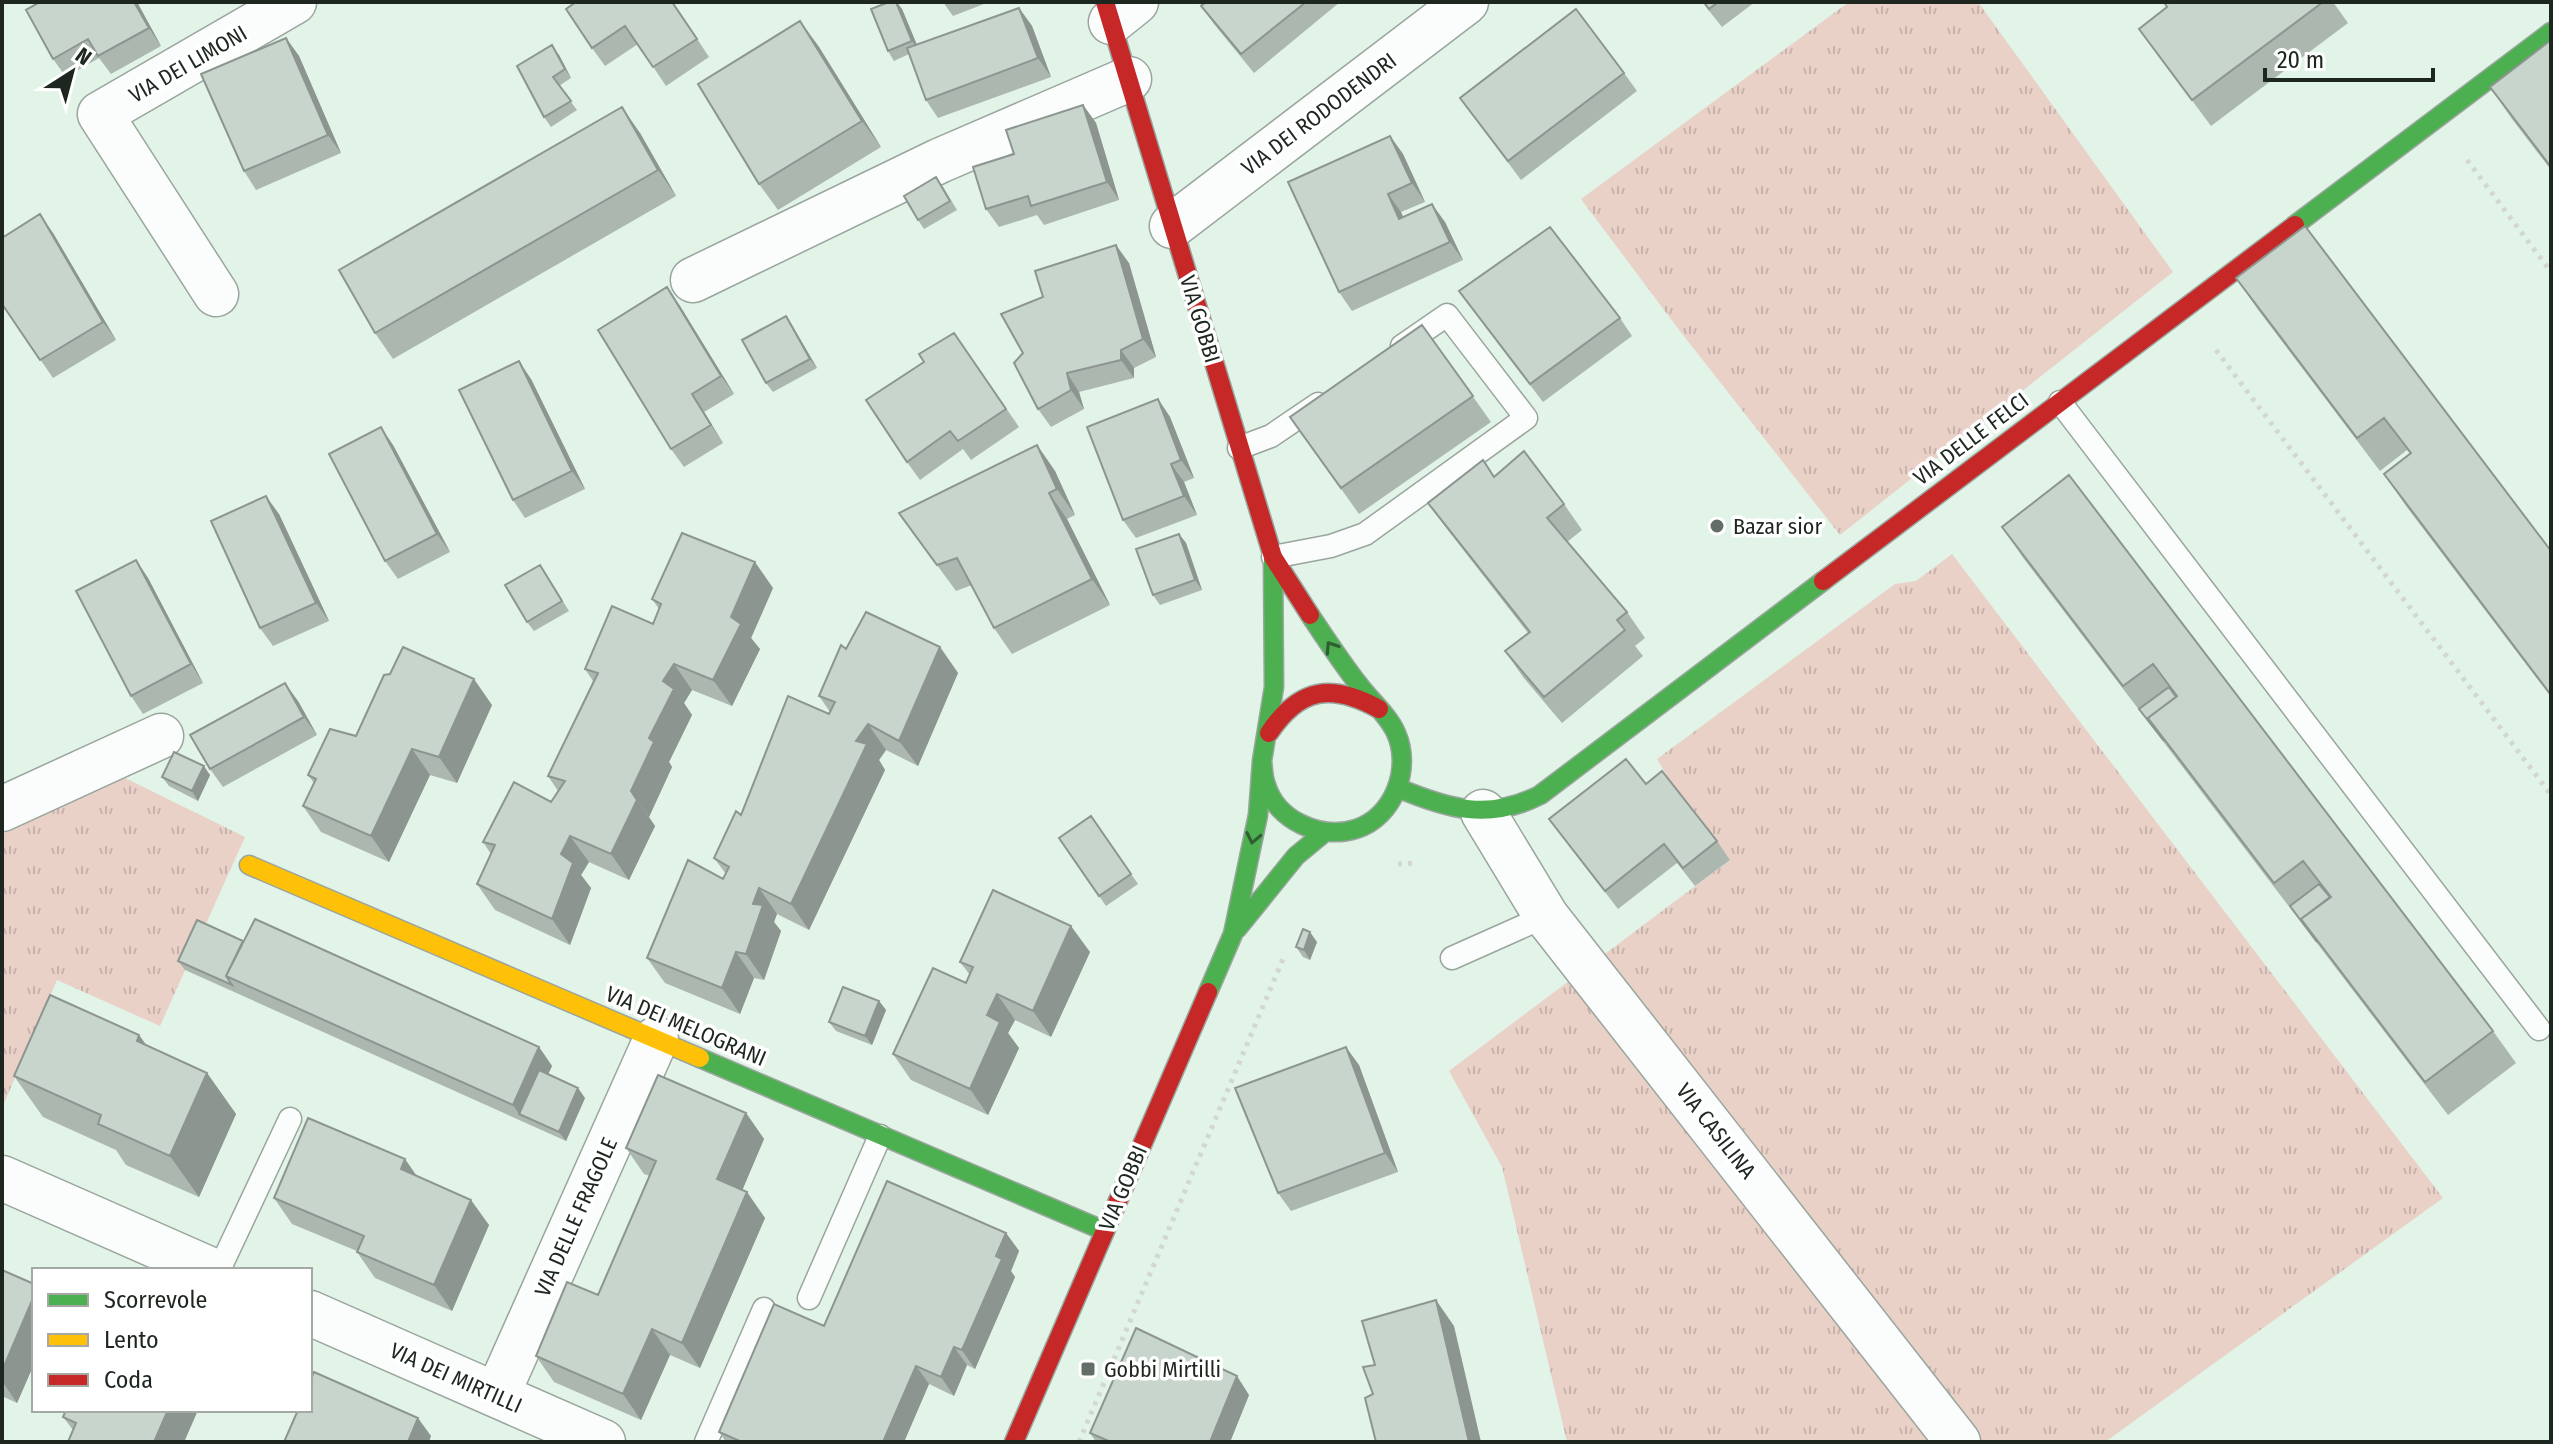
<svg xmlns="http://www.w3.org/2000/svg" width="2553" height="1444" viewBox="0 0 2553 1444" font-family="'Fira Sans Condensed',sans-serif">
	<defs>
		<pattern id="grass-tufts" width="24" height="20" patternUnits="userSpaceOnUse" patternTransform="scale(2)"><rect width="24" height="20" fill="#e9d1c8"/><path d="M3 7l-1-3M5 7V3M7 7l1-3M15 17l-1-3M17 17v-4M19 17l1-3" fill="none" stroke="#c7b3ac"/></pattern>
	</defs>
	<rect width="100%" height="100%" fill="#e2f3e8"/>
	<path fill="url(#grass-tufts)" d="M1849,2H1978L2173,272L1840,535L1676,326L1581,199Z
		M1952,554L2443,1198L2105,1442H1567L1502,1167L1449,1071L1730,860L1675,789L1657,759L1895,584L1916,581Z
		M121,776L245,837L160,1026L57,980L2,1108V834Z"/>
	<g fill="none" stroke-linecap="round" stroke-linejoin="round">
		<g stroke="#99a59d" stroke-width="25">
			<path id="lane" d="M2060,402L2539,1029
				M1239,448L1271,436L1318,404
				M1273,557L1331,546L1365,534L1526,418L1447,315L1402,346
				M1452,958L1546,916
				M219,1270L290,1119
				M809,1298L880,1136
				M706,1442L764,1309"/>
		</g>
		<g stroke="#99a59d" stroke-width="47">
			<path id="street" d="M1111,22L1136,2
				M1172,226L1466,2
				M693,280L939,161L1129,79
				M216,294L100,114L294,2
				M2,809L161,736
				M1483,812L1546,916L1958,1442
				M2,1178L211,1270
				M310,1313L603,1442
				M497,1395L656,1039"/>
		</g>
		<g stroke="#99a59d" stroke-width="21">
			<path id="fast" d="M2295,225L2551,32
				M1262,761C1263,769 1263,778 1266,785C1277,821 1321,840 1356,829C1394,817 1412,768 1396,733C1389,716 1370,700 1359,685C1341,662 1326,639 1310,615
				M1398,788C1448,809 1489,821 1540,795L1823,581
				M1237,929L1296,856L1325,832
				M1208,992L1233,934L1258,815L1262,761L1274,687L1273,557
				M700,1058L1105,1231"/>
		</g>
		<g stroke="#99a59d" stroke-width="21">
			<path id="slow" d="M249,865L700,1058"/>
		</g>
		<g stroke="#99a59d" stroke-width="21">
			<path id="jam" d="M1105,2L1273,557L1310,615
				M1823,581L2295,225
				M1269,733C1300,687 1332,683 1379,709
				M1014,1442L1208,992"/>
		</g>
		<path stroke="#d3d7d4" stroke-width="5" stroke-dasharray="4 6" stroke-linecap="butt" d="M2467,160L2551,272
			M2216,350L2551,795
			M1398,864L1417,863
			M1079,1442L1283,959"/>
		<use href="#lane" stroke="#fbfdfc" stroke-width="22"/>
		<use href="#street" stroke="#fbfdfc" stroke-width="44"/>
		<use href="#fast" stroke="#4caf50" stroke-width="18"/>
		<use href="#slow" stroke="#ffc107" stroke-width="18"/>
		<use href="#jam" stroke="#c62828" stroke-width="18"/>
	</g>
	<path fill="#acb7af" d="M137,2L161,46L111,74L99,58L66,77L53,59Z
		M576,2H673L709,57L666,86L638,44L605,66L592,48Z
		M889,2H897L902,9L917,45L1019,8L1032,26L1051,77L938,118L926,100L909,54L894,61L888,51Z
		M943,2H989L953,16Z
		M1206,2H1340L1254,73L1214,24L1201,6Z
		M1702,2H1755L1722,27Z
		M2164,2H2333L2348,23L2211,126L2139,29L2167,7Z
		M800,21L819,47L881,147L778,210L759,184Z
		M286,38L299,56L341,153L256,190L244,171Z
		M2551,40V170L2512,119L2490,87Z
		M559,55L571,78L559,86L577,110L551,127L544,117Z
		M1624,73L1637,91L1521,180L1460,98Z
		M1083,105L1096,123L1119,200L1044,225L1037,215L999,227L986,209L1014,154Z
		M640,133L676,196L393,359L375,333Z
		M1390,136L1403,154L1425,202L1401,212L1403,217L1445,222L1463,260L1352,311L1339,292Z
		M943,187L957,210L924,229L918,220Z
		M53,233L116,340L53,378L2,304Z
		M1129,263L1156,357L1134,368V378L1079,392L1084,409L1051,427L1038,409Z
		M2236,278L2551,551V697L2406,506L2384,474L2410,454L2407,450L2380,471L2259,311Z
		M667,287L680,306L734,394L704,412L723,443L684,467L671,449Z
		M1459,291L1620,318L1632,336L1543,402Z
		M786,316L817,368L773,392L766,383Z
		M1422,325L1491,422L1359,514L1290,417Z
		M954,333L1019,427L971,460L963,449L920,480L907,462L924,362Z
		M531,379L585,489L525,518L513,500Z
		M1158,399L1170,417L1194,478L1184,482L1197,515L1136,538L1123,520Z
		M393,445L450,552L398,579L385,561Z
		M1037,445L1055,471L1075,515L1067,519L1110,605L1012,654L994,628L972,585L956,591L899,513Z
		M2069,475L2493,1031L2516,1063L2448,1115L2024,559L2002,527Z
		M1495,476L1564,504L1582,530L1567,542L1627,612L1645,638L1635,646L1643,656L1562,723L1523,677L1505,651L1528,633L1447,529L1428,503Z
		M279,514L329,621L273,646L260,628Z
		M1179,534L1186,543L1202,590L1160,605L1153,595Z
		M136,560L148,578L203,683L143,714L131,696Z
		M540,565L569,611L534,631L527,622Z
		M773,588L751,638L760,649L732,706L692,690L684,703L692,715L669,762L672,767L649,817L655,826L629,880L589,862L581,875L591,888L570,945L495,910L477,884L491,854L483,842L551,802L558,791L548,776L593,681L585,669L653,624L659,609L652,599Z
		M940,647L958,673L918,766L886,750L879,760L885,770L809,930L777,914L774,922L781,931L764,980L754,978L740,1014L665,983L647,958L723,879L726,874L714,858L741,815L829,714L830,712L819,696L846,649Z
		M298,701L317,735L223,787L210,769Z
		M492,705L457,783L430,775L389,862L321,832L303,806L314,783L308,775L356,736Z
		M210,775L198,801L169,786L162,777Z
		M1646,784L1717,841L1730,860L1695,886L1677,863L1618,909L1549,819Z
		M1091,816L1138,884L1106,906L1059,838Z
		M243,941L539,1047L552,1066L548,1074L585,1098L566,1141L185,970L178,961Z
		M1317,942L1310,960L1303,957L1296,947Z
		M1090,952L1051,1037L1015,1020L1008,1033L1019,1048L988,1115L911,1080L893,1054L966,983L970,975L960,962Z
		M879,1001L886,1010L872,1045L836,1031L829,1022Z
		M139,1035L147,1046L207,1073L236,1114L199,1197L126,1165L116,1150L43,1117L14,1076Z
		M1359,1065L1398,1172L1291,1211L1278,1193Z
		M746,1113L764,1139L742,1190L765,1218L700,1368L670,1355L641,1420L554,1382L536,1356L598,1295L650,1176L644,1174L626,1148Z
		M416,1176L489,1225L452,1311L375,1278L357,1252V1251L292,1224L274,1198Z
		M1006,1233L1019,1251L1011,1271L1015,1277L975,1369L967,1365L954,1396L929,1384L904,1442H726L719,1432L824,1326Z
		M2,1270L34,1284V1364L17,1403L4,1397L2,1402Z
		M1249,1395L1230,1442H1096L1090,1433Z
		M66,1410H198L184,1442H68L73,1430L63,1417Z"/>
	<path fill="#8c958f" d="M134,2H137L161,46L149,28Z
		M896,2L902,9L919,50L912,41Z
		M1019,8L1032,26L1051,77L1038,58Z
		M800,21L819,47L881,147L862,121Z
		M286,38L299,56L341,153L328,135Z
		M552,45L559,55L571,78L565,69Z
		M1083,105L1096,123L1119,200L1107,182Z
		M622,107L640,133L676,196L658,170Z
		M1390,136L1403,154L1425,202L1412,183Z
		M1388,194L1401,212L1412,237L1399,219Z
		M1432,204L1445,222L1463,260L1450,242Z
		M40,214L53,233L116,340L103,322Z
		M1116,245L1129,263L1156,357L1143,339Z
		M667,287L680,306L734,394L721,376Z
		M786,316L792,325L817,368L810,359Z
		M1121,350L1134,368V378L1121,360Z
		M519,361L531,379L585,489L572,471Z
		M1067,373L1079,392L1084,409L1071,390Z
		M692,394L704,412L723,443L711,425Z
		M1158,399L1170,417L1194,478L1181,460Z
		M381,427L393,445L450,552L437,534Z
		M1037,445L1055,471L1075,515L1057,489Z
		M1171,464L1184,482L1197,515L1184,496Z
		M1049,493L1067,519L1110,605L1092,579Z
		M266,496L279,514L329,621L316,603Z
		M1179,534L1186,543L1202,590L1195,580Z
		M136,560L148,578L203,683L191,664Z
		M755,562L773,588L751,638L760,649L732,706L713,680L731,617Z
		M940,647L958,673L918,766L899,741Z
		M674,664L692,690L684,703L692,715L669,762L672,767L649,817L631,791L649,738L663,681Z
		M474,679L492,705L457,783L439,757Z
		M285,683L298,701L317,735L304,717Z
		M868,724L886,750L879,760L885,770L809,930L791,904L856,741Z
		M412,749L430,775L389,862L371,836Z
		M204,766L210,775L198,801L192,791Z
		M637,800L655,826L629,880L611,854Z
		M570,836L589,862L581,875L591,888L570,945L552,919L561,854Z
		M759,888L777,914L774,922L781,931L764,980L746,954L753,904Z
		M1071,926L1090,952L1051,1037L1033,1011Z
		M1310,932L1317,942L1310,960L1304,950Z
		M736,952L754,978L740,1014L722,988Z
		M997,994L1015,1020L1008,1033L1019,1048L988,1115L970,1089L987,1015Z
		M879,1001L886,1010L872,1045L865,1036Z
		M139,1035L168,1076L137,1041Z
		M539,1047L552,1066L528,1118L519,1114L513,1105Z
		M1346,1047L1359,1065L1398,1172L1385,1153Z
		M207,1073L236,1114L199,1197L170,1156Z
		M578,1088L585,1098L566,1141L559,1132Z
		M746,1113L764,1139L736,1205L717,1179Z
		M405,1159L423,1185L401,1169Z
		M747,1192L765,1218L700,1368L682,1343Z
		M471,1200L489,1225L452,1311L434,1285Z
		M1006,1233L1019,1251L1011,1271L1015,1277L975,1369L962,1350Z
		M34,1296V1364L17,1403L2,1381V1371Z
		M1436,1300L1454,1326L1481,1442H1469Z
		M652,1329L670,1355L641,1420L623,1394Z
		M954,1347L967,1365L954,1396L941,1377Z
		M916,1366L929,1384L904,1442H883Z
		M1237,1376L1249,1395L1230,1442H1210Z
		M168,1410H198L184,1442H154Z
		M418,1418L431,1436L429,1442H408Z"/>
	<path fill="#c8d5cc" stroke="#8c958f" stroke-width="2" d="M40,2H134L149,28L98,56L88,39L53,59L26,10Z
		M576,2H672L697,39L653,67L625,26L592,48L566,9Z
		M889,2H896L912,41L888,51L871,9Z
		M1206,2H1306L1241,54L1201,6Z
		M1704,2H1718L1709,9Z
		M2164,2H2323L2192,100L2139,29L2167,7Z
		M1019,8L1038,58L926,100L907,48Z
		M1576,9L1624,73L1508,161L1460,98Z
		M800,21L862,121L759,184L698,84Z
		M286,38L328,135L244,171L201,74Z
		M2551,40V167L2490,87Z
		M552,45L565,69L553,77L571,101L544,117L517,66Z
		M1083,105L1107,182L1031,206L1028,196L986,209L973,167L1014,154L1006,130Z
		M622,107L658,170L375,333L339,270Z
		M1390,136L1412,183L1388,194L1399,219L1432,204L1450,242L1339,292L1288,182Z
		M936,177L950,201L918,220L904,196Z
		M40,214L103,322L40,360L2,304V238Z
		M2305,226L2551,551V695L2384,474L2411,453L2384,418L2357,438L2236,278Z
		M1550,227L1620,318L1530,384L1459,291Z
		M1116,245L1143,339L1121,350V360L1067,373L1071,390L1038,409L1014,363L1023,353L1001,314L1043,297L1035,271Z
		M667,287L721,376L692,394L711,425L671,449L598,330Z
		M786,316L810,359L766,383L742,340Z
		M1422,325L1473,396L1341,488L1290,417Z
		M954,333L1006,409L958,441L950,431L907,462L866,400L924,362L919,354Z
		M519,361L572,471L513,500L459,390Z
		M1158,399L1181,460L1171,464L1184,496L1123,520L1087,427Z
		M381,427L437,534L385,561L329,454Z
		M1037,445L1057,489L1049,493L1092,579L994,628L957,558L937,565L899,513Z
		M1524,451L1564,504L1547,518L1627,612L1617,620L1625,630L1544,697L1505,651L1530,632L1428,503L1483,460L1494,477Z
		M2069,475L2493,1031L2425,1082L2301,919L2331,897L2303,861L2274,883L2148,718L2177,696L2153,664L2123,686L2002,527Z
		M266,496L316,603L260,628L211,521Z
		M682,533L755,562L731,617L741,624L713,680L674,664L663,681L674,689L649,738L654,742L631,791L637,800L611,854L570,836L561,854L573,863L552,919L477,884L495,845L483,842L514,782L551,802L565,781L548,776L598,673L585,669L612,606L653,624L661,604L652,599Z
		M1179,534L1195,580L1153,595L1136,549Z
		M136,560L191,664L131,696L76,591Z
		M540,565L562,601L527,622L505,585Z
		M866,612L940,647L899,741L868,724L856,741L867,744L791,904L759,888L753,904L763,905L746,954L736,952L722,988L647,958L688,860L723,879L729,867L714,858L736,811L741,815L788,696L829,714L835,702L819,696L841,645L846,649Z
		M403,647L474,679L439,757L412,749L371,836L303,806L316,779L308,775L330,729L356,736L384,675L390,674Z
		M285,683L304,717L210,769L190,735Z
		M2169,687L2176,697L2148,718L2164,741L2139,709Z
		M174,752L204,766L192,791L162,777Z
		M1626,759L1646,784L1662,771L1717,841L1683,868L1664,844L1605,891L1549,819Z
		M1091,816L1131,874L1099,896L1059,838Z
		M2319,884L2330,897L2301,919L2317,942L2290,906Z
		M993,890L1071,926L1033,1011L997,994L987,1015L1000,1022L970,1089L893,1054L933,968L966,983L973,967L960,962Z
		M255,919L539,1047L513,1105L226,976Z
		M197,920L243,941L226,976L232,985L178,961Z
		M1303,929L1310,932L1304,950L1296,947Z
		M843,987L879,1001L865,1036L829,1022Z
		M50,995L139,1035L137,1041L207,1073L170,1156L98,1124L101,1115L14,1076Z
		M1346,1047L1385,1153L1278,1193L1235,1088Z
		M539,1070L578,1088L559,1132L519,1114Z
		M658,1075L746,1113L717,1179L747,1192L682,1343L652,1329L623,1394L536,1356L567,1282L598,1295L656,1161L626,1148Z
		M308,1118L405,1159L401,1169L471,1200L434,1285L357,1252L364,1236L274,1198Z
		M887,1181L1006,1233L996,1256L1002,1259L962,1350L954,1347L941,1377L916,1366L883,1442H742L719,1432L774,1304L824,1326Z
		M2,1270L34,1284V1296L2,1371Z
		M1436,1300L1469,1442H1376L1365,1398L1373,1394L1363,1367L1375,1365L1362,1321Z
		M1136,1328L1237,1376L1210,1442H1111L1090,1433Z
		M314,1372L418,1418L408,1442H284L298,1410H310V1382Z
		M66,1410H168L154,1442H68L76,1423L63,1417Z"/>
	<defs><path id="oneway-chevron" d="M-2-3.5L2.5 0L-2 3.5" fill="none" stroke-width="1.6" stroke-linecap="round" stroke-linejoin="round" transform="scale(2)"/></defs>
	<g stroke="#305d33">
		<use href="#oneway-chevron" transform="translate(1331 647) rotate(-123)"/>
		<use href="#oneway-chevron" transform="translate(1253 838) rotate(102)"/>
	</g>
	<g fill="#626e66" stroke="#fff" stroke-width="3">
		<circle cx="1717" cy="526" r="8"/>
		<rect x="1080" y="1361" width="16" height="16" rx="4"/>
	</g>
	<g text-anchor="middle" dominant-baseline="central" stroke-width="7" stroke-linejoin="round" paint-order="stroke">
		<g font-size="22" fill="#1d2720" stroke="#fff">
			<text transform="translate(188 64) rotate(-30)">VIA DEI LIMONI</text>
			<text transform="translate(1319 114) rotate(-37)">VIA DEI RODODENDRI</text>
			<text transform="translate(1200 319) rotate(73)">VIA GOBBI</text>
			<text transform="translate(1971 439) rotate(-37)">VIA DELLE FELCI</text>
			<text transform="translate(686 1026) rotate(23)">VIA DEI MELOGRANI</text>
			<text transform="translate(1716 1131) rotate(52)">VIA CASILINA</text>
			<text transform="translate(1123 1188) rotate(-67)">VIA GOBBI</text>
			<text transform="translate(576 1217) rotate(-66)">VIA DELLE FRAGOLE</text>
			<text transform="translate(456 1378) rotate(24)">VIA DEI MIRTILLI</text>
		</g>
		<g font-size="22" fill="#1d2720" stroke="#fff" text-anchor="start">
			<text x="1733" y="526">Bazar sior</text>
			<text x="1104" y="1369">Gobbi Mirtilli</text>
		</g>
	</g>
	<rect width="2553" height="1444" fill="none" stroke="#1d2720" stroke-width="8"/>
	<rect x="32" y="1268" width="280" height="144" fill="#ffffff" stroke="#a5a9a6" stroke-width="2"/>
	<rect x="48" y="1294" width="40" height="12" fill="#4caf50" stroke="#a5a9a6" stroke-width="2"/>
	<text x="104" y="1308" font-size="24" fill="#1d2720">Scorrevole</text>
	<rect x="48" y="1334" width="40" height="12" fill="#ffc107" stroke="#a5a9a6" stroke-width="2"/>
	<text x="104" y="1348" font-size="24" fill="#1d2720">Lento</text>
	<rect x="48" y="1374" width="40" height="12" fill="#c62828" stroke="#a5a9a6" stroke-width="2"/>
	<text x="104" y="1388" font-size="24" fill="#1d2720">Coda</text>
	<g transform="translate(72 72) rotate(36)" stroke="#ffffff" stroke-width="6" paint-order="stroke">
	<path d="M0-6L14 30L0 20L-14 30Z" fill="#1d2720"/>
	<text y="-12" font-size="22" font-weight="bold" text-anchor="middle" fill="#1d2720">N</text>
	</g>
	<path d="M2265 68v12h168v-12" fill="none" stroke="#1d2720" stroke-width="4"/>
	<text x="2277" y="68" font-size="24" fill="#1d2720" stroke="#ffffff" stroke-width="6" paint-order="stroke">20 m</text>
</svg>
